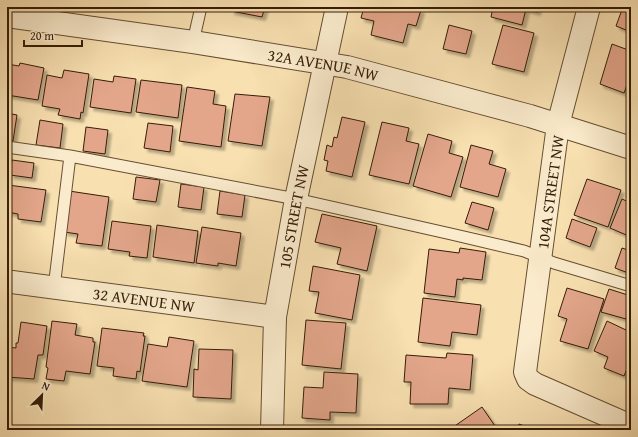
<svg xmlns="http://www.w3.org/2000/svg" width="638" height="437" viewBox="0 0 638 437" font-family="'Gentium Book Plus',serif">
	<defs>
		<filter id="shadow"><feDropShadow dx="3.5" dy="3.5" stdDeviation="1" flood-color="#0004"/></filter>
	</defs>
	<rect width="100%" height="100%" fill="#f8e0b1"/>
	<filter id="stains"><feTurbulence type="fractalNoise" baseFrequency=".005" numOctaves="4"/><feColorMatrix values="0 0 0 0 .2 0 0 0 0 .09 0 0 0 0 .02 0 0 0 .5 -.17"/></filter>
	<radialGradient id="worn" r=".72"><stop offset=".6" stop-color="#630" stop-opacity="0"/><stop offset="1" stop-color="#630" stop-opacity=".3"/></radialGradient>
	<path fill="#e3a68b" stroke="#351d07" filter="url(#shadow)" d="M232,7H265L262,17L231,11Z
		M364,7H410L421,10L416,26L408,24L403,43L371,35L374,21L361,18Z
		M493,7H538L537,12L526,9L522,25L491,17Z
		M623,7H631V32L616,26Z
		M449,25L472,31L466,54L443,49Z
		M503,25L534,33L524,72L492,64Z
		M612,44L631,51V74L624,93L600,84Z
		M20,63L44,68L38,100L7,95V64L19,66Z
		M64,70L89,74L83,113L81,112L80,119L58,115L60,109L42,106L47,75L62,78Z
		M114,76L136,79L131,113L90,107L94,79L113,82Z
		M141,80L182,85L178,118L136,112Z
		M187,87L215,91L213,104L226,106L221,147L179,141Z
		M235,94L270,97L262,146L228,141Z
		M7,113L17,115L13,141L7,140Z
		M342,117L365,122L352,177L326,171L328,161L324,160L327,145L332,147L334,137L337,138Z
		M40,120L63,124L60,148L36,145Z
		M382,122L409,128L406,141L419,144L409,184L369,175Z
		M148,123L173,126L170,152L144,148Z
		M86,127L108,130L105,154L83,151Z
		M428,134L452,141L449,153L463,157L451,197L413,186Z
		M471,145L493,151L489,164L506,169L498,197L460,187Z
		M12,160L34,163L32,178L10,175Z
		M136,177L160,180L156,202L133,199Z
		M587,179L621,190L608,227L574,215Z
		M181,184L204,187L201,210L178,207Z
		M8,185L46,190L41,222L18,219V214L7,212Z
		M69,191L109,197L102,246L76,243L78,234L64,232Z
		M220,191L245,195L242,217L217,214Z
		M622,199L631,203V237L610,228Z
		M472,202L494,208L488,230L465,223Z
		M322,214L377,226L367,271L337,264L341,248L315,242Z
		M572,219L597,228L590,247L566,238Z
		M112,221L151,226L147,258L129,256L130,252L108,249Z
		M157,225L198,231L194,263L153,257Z
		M202,227L241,233L236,266L218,263V266L196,263Z
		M460,248L486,252L482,280L463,278V280L457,279L455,297L424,293L429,249L459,253Z
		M622,248L631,251V274L615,268Z
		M313,266L360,275L352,320L315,313L319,292L309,291Z
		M567,288L604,299L588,349L560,341L567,319L558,316Z
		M609,289L631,296V303L626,319L601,312Z
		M423,298L481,305L477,335L452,332L450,346L418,342Z
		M306,320L346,323L341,369L302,365Z
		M52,321L77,324L75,335L93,338V342H95L90,374L66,371L64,381L46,379L48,368L46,367Z
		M607,321L626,330L629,322L631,323V359L624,376L604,368L608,357L594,351Z
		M21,322L47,326L43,355H38L34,379L7,377V347L16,348V343H18Z
		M102,328L144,333L143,336H145L140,372L137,371L136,379L113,376L114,368L97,366Z
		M169,337L194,341L187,387L142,381L148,344L167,347Z
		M199,349L233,350L231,399L193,397L194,369L198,370Z
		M447,353L473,355L470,390L449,388L448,404H410L411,382H404L406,355L446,358Z
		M324,372L358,374L356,413L330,412V420L302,418L304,387L323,388Z
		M482,407L495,426L491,430H449Z
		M519,424L535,430H517Z"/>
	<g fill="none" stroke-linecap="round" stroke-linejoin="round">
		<g stroke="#664e32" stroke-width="13">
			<path id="service" d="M193,42L201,7
				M7,147L70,156L296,199L451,234L524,251L554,263L631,286
				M54,288L70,156"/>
		</g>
		<g stroke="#664e32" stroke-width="24">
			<g id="minor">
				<path d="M589,7L558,125L525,372L528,379L535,384L631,426"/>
				<path id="s1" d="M7,16L193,42L347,67L530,116L631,148"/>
				<path id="s2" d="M12,282L275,317"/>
				<path id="s3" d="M272,430L275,317L296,199L337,7"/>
			</g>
		</g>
		<use href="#service" stroke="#faebcc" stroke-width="11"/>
		<use href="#minor" stroke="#faebcc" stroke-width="22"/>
	</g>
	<g text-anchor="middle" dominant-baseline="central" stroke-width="3" stroke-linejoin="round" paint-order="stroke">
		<g font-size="16" fill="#351d07" stroke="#faebcc">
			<text stroke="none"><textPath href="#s1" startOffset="320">32A AVENUE NW</textPath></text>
			<text transform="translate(550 192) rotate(-82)">104A STREET NW</text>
			<text stroke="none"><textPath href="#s3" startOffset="215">105 STREET NW</textPath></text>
			<text stroke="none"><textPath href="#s2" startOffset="133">32 AVENUE NW</textPath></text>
		</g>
	</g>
	<rect width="638" height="437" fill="none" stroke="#f8e0b1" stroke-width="24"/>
	<rect x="8" y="8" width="622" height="421" fill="none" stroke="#351d07" stroke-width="2"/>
	<rect x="12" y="12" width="614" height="413" fill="none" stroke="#351d07"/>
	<g transform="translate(42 395) rotate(24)" stroke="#faebcc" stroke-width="3" paint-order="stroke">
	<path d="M0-3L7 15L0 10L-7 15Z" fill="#351d07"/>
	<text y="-6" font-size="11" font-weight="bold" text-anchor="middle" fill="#351d07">N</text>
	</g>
	<path d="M24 40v6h58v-6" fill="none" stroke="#351d07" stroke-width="2"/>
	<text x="30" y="40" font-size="12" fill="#351d07" stroke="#faebcc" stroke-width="3" paint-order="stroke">20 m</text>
	<rect width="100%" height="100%" filter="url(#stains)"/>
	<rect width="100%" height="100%" fill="url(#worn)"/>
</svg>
